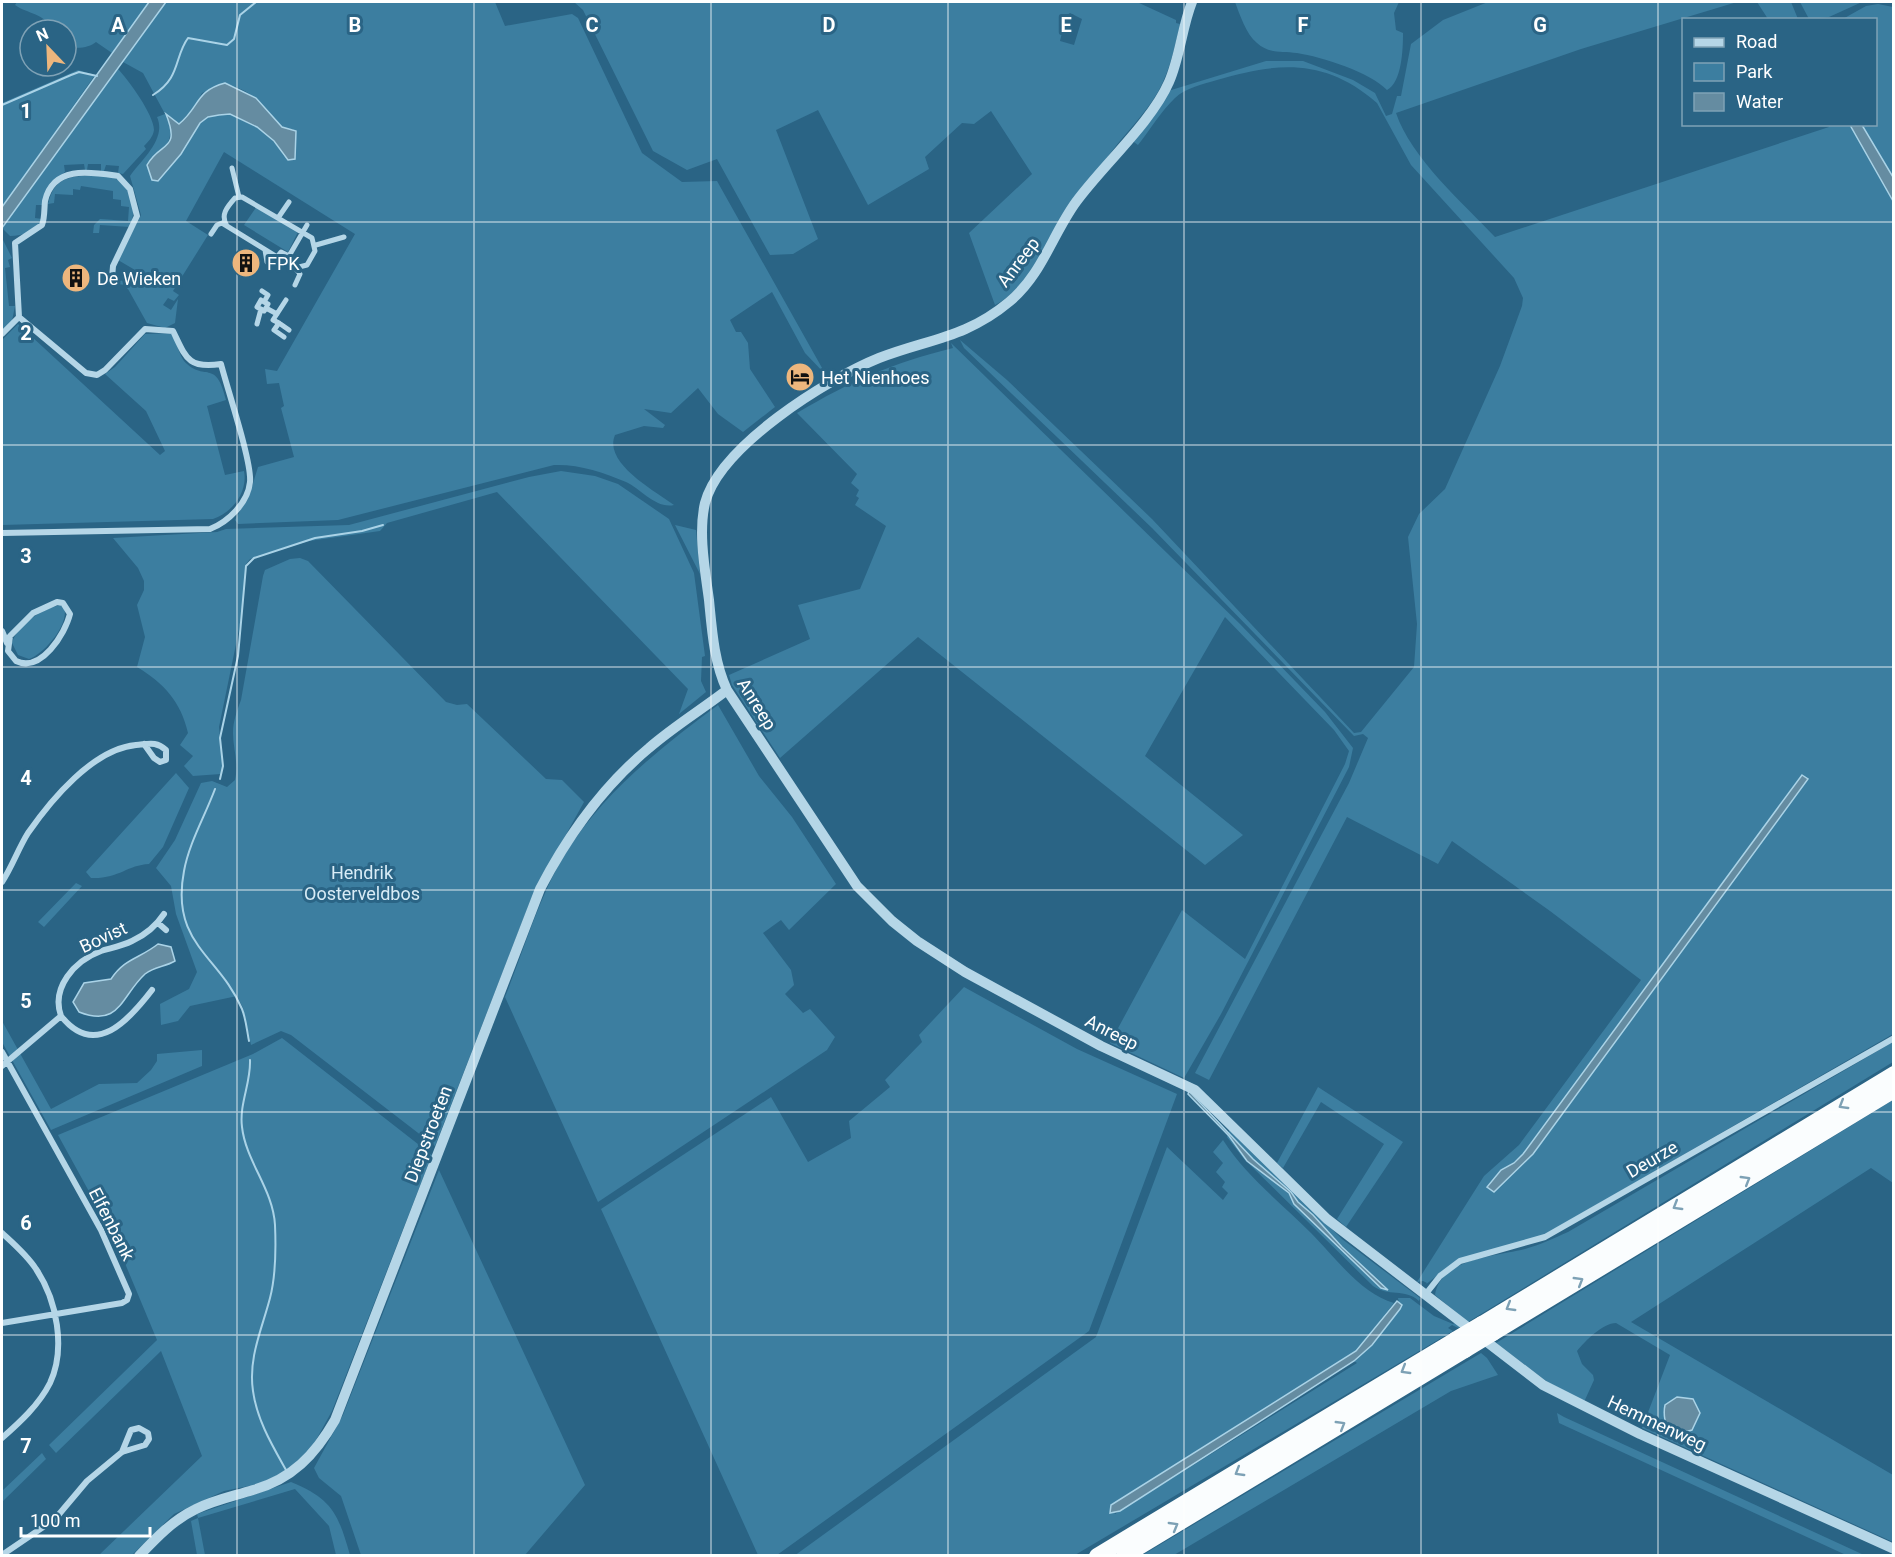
<svg xmlns="http://www.w3.org/2000/svg" width="1895" height="1557" viewBox="0 0 1895 1557" font-family="Roboto,sans-serif">
	<rect width="100%" height="100%" fill="#2a6485"/>
	<path fill="#3c7ea0" fill-rule="evenodd" d="M17,2H149L112,53L96,42C89,48 74,50 66,45V30H51C46,13 27,14 15,5Z
		M166,2H495L505,26L572,14L578,18L642,153L682,182L717,181L826,375L805,353L772,292L730,320L736,332H741L748,343L750,369L775,407L743,432L718,414L698,388L671,413L644,409L665,425L663,428L644,426L615,435C603,463 655,491 674,505C656,509 641,489 626,482C603,472 578,464 554,465L338,520L238,524L235,520L250,493L258,467L294,457L281,408L284,406L279,383L267,384L265,369L277,371L355,234L224,152L186,221L208,235L173,291L179,295L174,301L168,298L163,305L171,310L178,299L175,323L165,328L147,323L128,289L124,286L127,285L105,283V280L129,281L135,270L118,260L141,215L130,176C141,160 167,139 157,117L165,114L143,73L123,62ZM225,83C236,87 248,91 256,99C267,109 275,131 293,129L284,156C272,134 234,103 207,118C194,125 191,141 183,152C177,159 170,165 164,173L151,158C170,147 174,137 167,115L179,124L195,106L202,93Z
		M574,2H1137L1176,20V23L1180,24C1175,46 1170,70 1159,90C1145,115 1123,135 1106,159C1078,196 1035,286 995,305L969,233L1032,174L991,111L974,124L962,123L925,157L929,169L868,205L818,110L776,130L818,239L793,254L770,255L717,159L687,170L653,151L583,10ZM1070,13L1082,19L1074,45L1060,41L1066,16Z
		M1235,2H1399L1394,13L1396,30L1403,33C1403,49 1402,82 1387,90C1370,72 1322,57 1297,53C1282,51 1269,54 1257,43C1246,34 1240,15 1235,2Z
		M1488,2H1737L1581,49L1396,113C1411,158 1463,203 1495,237L1829,127L1828,125H1850L1893,201V1034L1544,1235L1459,1259L1425,1285L1427,1283L1423,1281L1417,1282L1484,1176L1519,1145L1641,980L1550,911L1452,841L1438,864L1347,817L1209,1080L1195,1073L1349,783L1368,738L1363,734L1354,736L1152,528L964,348L960,340L1007,380L1152,519L1354,733L1361,732L1414,667L1417,624L1408,537L1419,514L1445,489L1500,366L1522,306L1523,298L1514,278L1411,165L1377,103C1325,58 1278,62 1217,80C1204,84 1185,88 1175,98C1161,111 1150,130 1138,145L1131,140L1168,91L1266,61H1303L1353,80L1375,93L1386,116L1392,114L1397,96H1401L1411,44L1443,20ZM1802,775L1808,779L1533,1154L1494,1192L1508,1167L1523,1154Z
		M1757,2H1791L1798,19H1768Z
		M1800,2H1862L1829,17L1809,19Z
		M1878,4L1893,7V177L1862,125L1876,124V20H1841L1866,6Z
		M117,68C128,79 154,115 154,130C153,137 148,142 144,146L146,149L123,174L118,173L119,166L106,165L104,171H101V164H88L87,170H85L84,164L64,165L65,172L50,183L42,205H36L35,218L42,219C37,231 23,236 10,236L2,228Z
		M78,70L95,75L2,207V103Z
		M81,176C92,176 108,174 118,180C134,189 136,213 130,227L100,225L99,233H93L94,225L100,219L128,221L129,207L121,206V200L113,199V191L81,186L80,190L73,189V195L55,194L54,203L48,204C53,184 61,178 81,176Z
		M257,206L298,232L288,252L244,225Z
		M2,238L12,258L8,260L10,267L5,268L9,306H15L12,321L2,330Z
		M18,324L160,455L165,451L146,411L105,374L115,367L145,334L173,333C176,341 179,354 184,361C204,383 216,357 226,400L207,406L225,475L244,471C248,492 233,512 213,519L2,525V340Z
		M951,343L1240,624L1325,712L1353,748L1349,767L1221,1014L1184,1078L1110,1043L1182,910L1245,959L1345,764L1349,751L1334,730L1225,617L1145,756L1243,835L1205,865L918,637L780,758L732,685L729,675L810,639L798,605L860,589L886,526L855,505L859,498L856,496L859,490L851,483L857,474L797,413C853,380 890,364 953,348Z
		M561,471L595,476L618,484L669,519L694,573L705,656L702,657L701,681L706,692L679,714L688,689L497,492L387,523L380,531L309,541L250,559L246,564L242,615L219,727L223,765L221,774L193,776L184,766L193,756L180,745L188,733C181,702 164,683 137,667L145,637L137,605L144,590V581L138,568L113,538L217,532L226,529L349,525L529,477Z
		M675,525L696,530L700,574Z
		M300,558L308,561L446,702L457,705L467,704L546,779L562,780L584,802L533,894L435,1146L291,1035L281,1031L251,1045L243,1008L237,996L190,1006L178,1021L161,1025L160,1004L189,989L197,972L176,914L171,886L156,868L175,840L201,783L212,781L227,787L235,780C239,763 233,749 233,733C233,721 237,711 241,700L263,576L265,570L290,559Z
		M60,605L64,607C70,624 44,654 29,659L18,655L12,643C17,625 42,609 60,605Z
		M718,705L759,776L792,817L836,884L789,930L781,920L763,933L791,970L794,985L785,994L803,1013L810,1009L835,1037L827,1050L598,1202L505,997C524,950 539,897 565,854C604,792 660,748 718,705Z
		M176,773L189,788L163,847L149,864C127,865 119,879 91,878L86,872Z
		M76,883L82,886L44,927L38,922Z
		M964,987L1077,1049L1177,1094L1089,1331L777,1555H758L601,1209L771,1097L808,1162L851,1138L849,1121L890,1087L885,1080L922,1042L919,1035Z
		M2,1021L51,1109L99,1084L137,1083L151,1070L157,1061V1054L202,1050V1066L51,1130L2,1042Z
		M282,1038L432,1155L332,1411L311,1449L293,1465L278,1475L258,1484L224,1491L174,1514L132,1555H99L202,1456L161,1351L56,1453L49,1445L157,1340L114,1237L58,1135L253,1054Z
		M1893,1042V1062L1458,1328L1452,1325L1448,1328L1453,1331L1075,1555L794,1556L1096,1337L1167,1147L1223,1200L1228,1193L1222,1187L1225,1182L1216,1172L1223,1163L1213,1152L1223,1140C1246,1176 1281,1203 1311,1233C1335,1257 1361,1294 1394,1303L1356,1351L1111,1505L1115,1514L1357,1363L1354,1361L1372,1345L1400,1309L1398,1298H1410L1434,1316L1453,1324L1463,1318L1435,1295C1440,1258 1498,1256 1525,1249C1540,1245 1554,1238 1568,1232Z
		M1318,1087L1403,1142L1346,1227L1337,1219L1384,1144L1321,1102L1283,1168L1277,1163Z
		M1893,1100V1183L1871,1168L1631,1322L1893,1475V1542L1642,1428L1670,1355L1616,1323C1603,1323 1585,1341 1577,1351L1582,1364L1593,1375L1594,1380L1584,1402L1546,1381L1496,1343Z
		M1230,1128L1342,1239L1420,1298L1419,1301C1405,1288 1388,1297 1373,1286L1244,1159L1227,1137Z
		M439,1170L585,1485L525,1555H361L341,1496L319,1478L314,1468L343,1415Z
		M1481,1353L1487,1358L1498,1375L1451,1391L1174,1555L1141,1556Z
		M1557,1413L1564,1417L1864,1555H1846L1559,1423Z
		M42,1453L46,1459L2,1502V1491Z
		M291,1482C332,1499 338,1513 350,1555H336L329,1526L295,1489L198,1518L205,1555H197L191,1521L198,1518L197,1514Z"/>
	<path fill="#658ca1" stroke="#aad3e7" stroke-width="1.5" d="M149,2H166L2,228V207Z
		M225,83L256,98L282,127L296,131L295,159L288,160L274,141L257,127L230,114L219,115L208,117L200,123L181,154L158,181L152,180L147,165C160,141 181,152 166,114L179,124C200,107 195,91 225,83Z
		M1850,125H1862L1893,177V201Z
		M1802,775L1808,779L1533,1154L1494,1192L1487,1187L1501,1170L1514,1163L1523,1154Z
		M158,944L171,947L175,961C165,967 155,966 145,974C121,996 120,1028 79,1012L73,1002L84,983L111,979C125,958 139,959 158,944Z
		M1189,1091L1253,1159L1291,1192L1298,1202L1313,1215L1342,1247L1388,1290L1381,1288L1294,1204L1289,1193L1247,1161L1229,1136L1188,1094Z
		M1397,1301L1402,1305L1400,1309L1372,1345L1354,1361L1120,1511L1110,1513L1111,1505L1356,1351Z
		M1677,1397L1693,1399L1700,1413L1692,1430L1678,1434L1670,1433C1665,1425 1663,1414 1665,1405Z"/>
	<g fill="none" stroke-linecap="round" stroke-linejoin="round">
		<path stroke="#aad3e7" stroke-width="2" d="M153,95C181,78 174,57 188,38L227,45L234,39L240,15L256,2
			M2,105L71,75L79,72L97,76
			M220,779L223,766L220,738L238,656L246,566L254,558L315,538L362,531L383,525
			M215,789C205,816 189,843 184,871C170,944 220,956 242,1009C246,1019 247,1031 249,1041
			M250,1060C251,1083 239,1104 242,1127C246,1162 273,1189 275,1225C276,1248 276,1275 270,1298C262,1329 248,1358 253,1391C257,1420 272,1445 286,1470"/>
		<path stroke="#b5d6e7" stroke-width="5" d="M232,168L239,197
			M278,218L289,202
			M211,234L217,225L222,223L295,268L307,265L315,251L312,238L242,197L235,198C227,207 220,215 227,226
			M316,245L344,237
			M265,250L267,262
			M277,257L281,252L289,256L307,225
			M295,285L300,274L296,269
			M262,291L268,295L264,302L268,304L266,308L277,314
			M264,302L261,300L257,307L264,311L266,308
			M279,323L273,320L286,300
			M257,324L261,309
			M284,337L274,330L279,323L289,330"/>
		<path stroke="#b5d6e7" stroke-width="6" d="M2,334L19,317
			M2,533L210,529C228,522 248,503 250,482C252,462 227,388 221,364C188,369 186,358 173,331L145,329L105,370L97,375L86,373L19,317L15,243L42,225C45,217 44,209 45,201C53,165 91,172 118,176L130,189L137,216L113,266L112,278
			M57,602L63,603L70,614C65,634 41,673 16,661L8,651L10,636L33,613Z
			M2,631L7,643
			M2,882C12,867 18,849 28,833C51,800 93,749 136,745C149,744 156,741 166,750V760L160,762L154,758L144,744
			M158,923L166,930
			M61,1016C51,988 74,961 101,951C111,948 122,946 132,941C145,935 156,926 164,914
			M2,1052L101,1230L129,1294L127,1300L122,1303L2,1323
			M2,1066L61,1016C95,1059 129,1020 152,990
			M2,1233C14,1244 27,1255 36,1269C57,1300 66,1349 50,1383C39,1405 19,1423 2,1438
			M1425,1295L1440,1276L1460,1261L1545,1237L1894,1038
			M2,1555L55,1519L87,1481L122,1452L145,1445L149,1439L148,1433L139,1428L131,1430L122,1452"/>
		<path stroke="#b5d6e7" stroke-width="10" d="M1192,2C1182,27 1180,57 1169,82C1151,123 1103,165 1076,202C1052,235 1042,275 1009,302C966,338 928,339 879,358C827,379 720,446 705,503C698,533 705,570 709,600C712,631 714,662 727,690L857,886L892,921L917,941L965,972L1101,1046L1195,1090L1327,1219L1543,1385L1640,1434L1894,1549
			M139,1556C156,1538 173,1520 196,1509C214,1500 234,1496 253,1490C292,1479 315,1455 335,1420L540,889C568,835 602,787 649,748C673,727 701,710 727,690"/>
		<path stroke="#fafdfe" stroke-width="16" d="M1482,1324L1894,1074
			M1493,1333L1894,1090
			M1097,1556L1455,1340
			M1124,1556L1465,1350"/>
		<path stroke="#fafdfe" stroke-width="16" d="M1455,1340L1482,1324
			M1465,1350L1493,1333"/>
	</g>
	<defs><path id="oneway-chevron" d="M-2-3.5L2.5 0L-2 3.5" fill="none" stroke-width="1.6" stroke-linecap="round" stroke-linejoin="round" transform="scale(1.5)"/></defs>
	<g stroke="#7da1b5">
		<use href="#oneway-chevron" transform="translate(1843 1105) rotate(149)"/>
		<use href="#oneway-chevron" transform="translate(1746 1180) rotate(-31)"/>
		<use href="#oneway-chevron" transform="translate(1677 1206) rotate(149)"/>
		<use href="#oneway-chevron" transform="translate(1579 1281) rotate(-31)"/>
		<use href="#oneway-chevron" transform="translate(1510 1307) rotate(149)"/>
		<use href="#oneway-chevron" transform="translate(1405 1370) rotate(149)"/>
		<use href="#oneway-chevron" transform="translate(1341 1425) rotate(-31)"/>
		<use href="#oneway-chevron" transform="translate(1239 1472) rotate(149)"/>
		<use href="#oneway-chevron" transform="translate(1174 1526) rotate(-30)"/>
	</g>
	<path fill="none" stroke="#fff" stroke-width="1.5" stroke-opacity="0.55" d="M237,2V1556M474,2V1556M711,2V1556M948,2V1556M1184,2V1556M1421,2V1556M1658,2V1556M2,222H1894M2,445H1894M2,667H1894M2,890H1894M2,1112H1894M2,1335H1894"/>
	<defs>
		<g id="building-disc" transform="scale(1.5)"><circle r="9.5" fill="#edb67d" stroke="#2a6485"/><path d="M-4-6H4V6H1V3H-1V6H-4ZM-2.5-4.3h1.7v1.8h-1.7ZM.8-4.3h1.7v1.8H.8ZM-2.5-1h1.7V.8h-1.7ZM.8-1h1.7V.8H.8Z" fill="#111"/></g>
		<g id="hotel-disc" transform="scale(1.5)"><circle r="9.5" fill="#edb67d" stroke="#2a6485"/><path d="M-6-4.5h1.5V1H6V5H4.5V3h-9V5H-6ZM-4 0a1.8 1.8 0 1 1 3.6 0ZM.5 0V-2.5h3Q6-2.5 6 0Z" fill="#111"/></g>
	</defs>
	<g fill-rule="evenodd">
		<use href="#building-disc" x="246" y="263"/>
		<use href="#building-disc" x="76" y="278"/>
		<use href="#hotel-disc" x="800" y="377"/>
	</g>
	<g text-anchor="middle" dominant-baseline="central" stroke-width="6" stroke-linejoin="round" paint-order="stroke">
		<g font-size="18" fill="#fff" stroke="#2a6485">
			<text transform="translate(1018 262) rotate(-53)">Anreep</text>
			<text transform="translate(757 704) rotate(58)">Anreep</text>
			<text transform="translate(103 937) rotate(-25)">Bovist</text>
			<text transform="translate(1112 1032) rotate(27)">Anreep</text>
			<text transform="translate(428 1134) rotate(-69)">Diepstroeten</text>
			<text transform="translate(1652 1159) rotate(-30)">Deurze</text>
			<text transform="translate(112 1224) rotate(63)">Elfenbank</text>
			<text transform="translate(1657 1423) rotate(25)">Hemmenweg</text>
		</g>
		<g font-size="18" fill="#fff" stroke="#2a6485" text-anchor="start">
			<text x="267" y="263">FPK</text>
			<text x="97" y="278">De Wieken</text>
			<text x="821" y="377">Het Nienhoes</text>
		</g>
		<g font-size="18" fill="#d8ecf6" stroke="#2a6485">
			<text x="362" y="872">Hendrik<tspan x="362" dy="21">Oosterveldbos</tspan></text>
		</g>
	</g>
	<g font-size="20" text-anchor="middle" font-weight="bold" fill="#fff" stroke="#2a6485" stroke-width="6" stroke-linejoin="round" paint-order="stroke">
		<text x="118" y="32">A</text>
		<text x="355" y="32">B</text>
		<text x="592" y="32">C</text>
		<text x="829" y="32">D</text>
		<text x="1066" y="32">E</text>
		<text x="1303" y="32">F</text>
		<text x="1540" y="32">G</text>
		<text x="26" y="118">1</text>
		<text x="26" y="340">2</text>
		<text x="26" y="563">3</text>
		<text x="26" y="785">4</text>
		<text x="26" y="1008">5</text>
		<text x="26" y="1230">6</text>
		<text x="26" y="1453">7</text>
	</g>
	<rect width="1895" height="1557" fill="none" stroke="#ffffff" stroke-width="6"/>
	<rect x="1682" y="18" width="195" height="108" fill="#2a6485" stroke="#7fa2b6" stroke-width="1.5"/>
	<rect x="1694" y="38" width="30" height="9" fill="#b5d6e7" stroke="#7fa2b6" stroke-width="1.5"/>
	<text x="1736" y="48" font-size="18" fill="#ffffff">Road</text>
	<rect x="1694" y="63" width="30" height="18" fill="#3c7ea0" stroke="#7fa2b6" stroke-width="1.5"/>
	<text x="1736" y="78" font-size="18" fill="#ffffff">Park</text>
	<rect x="1694" y="93" width="30" height="18" fill="#658ca1" stroke="#7fa2b6" stroke-width="1.5"/>
	<text x="1736" y="108" font-size="18" fill="#ffffff">Water</text>
	<g transform="translate(48 48) rotate(337)"><circle r="28" fill="#2a6485" stroke="#7fa2b6" stroke-width="1.5"/>
	<path d="M0-4.5L10 22L0 15L-10 22Z" fill="#edb67d"/>
	<text y="-9" font-size="16" font-weight="bold" text-anchor="middle" fill="#ffffff">N</text>
	</g>
	<path d="M21 1527v9h129v-9" fill="none" stroke="#ffffff" stroke-width="3"/>
	<text x="30" y="1527" font-size="18" fill="#ffffff" stroke="#2a6485" stroke-width="4.5" paint-order="stroke">100 m</text>
</svg>
